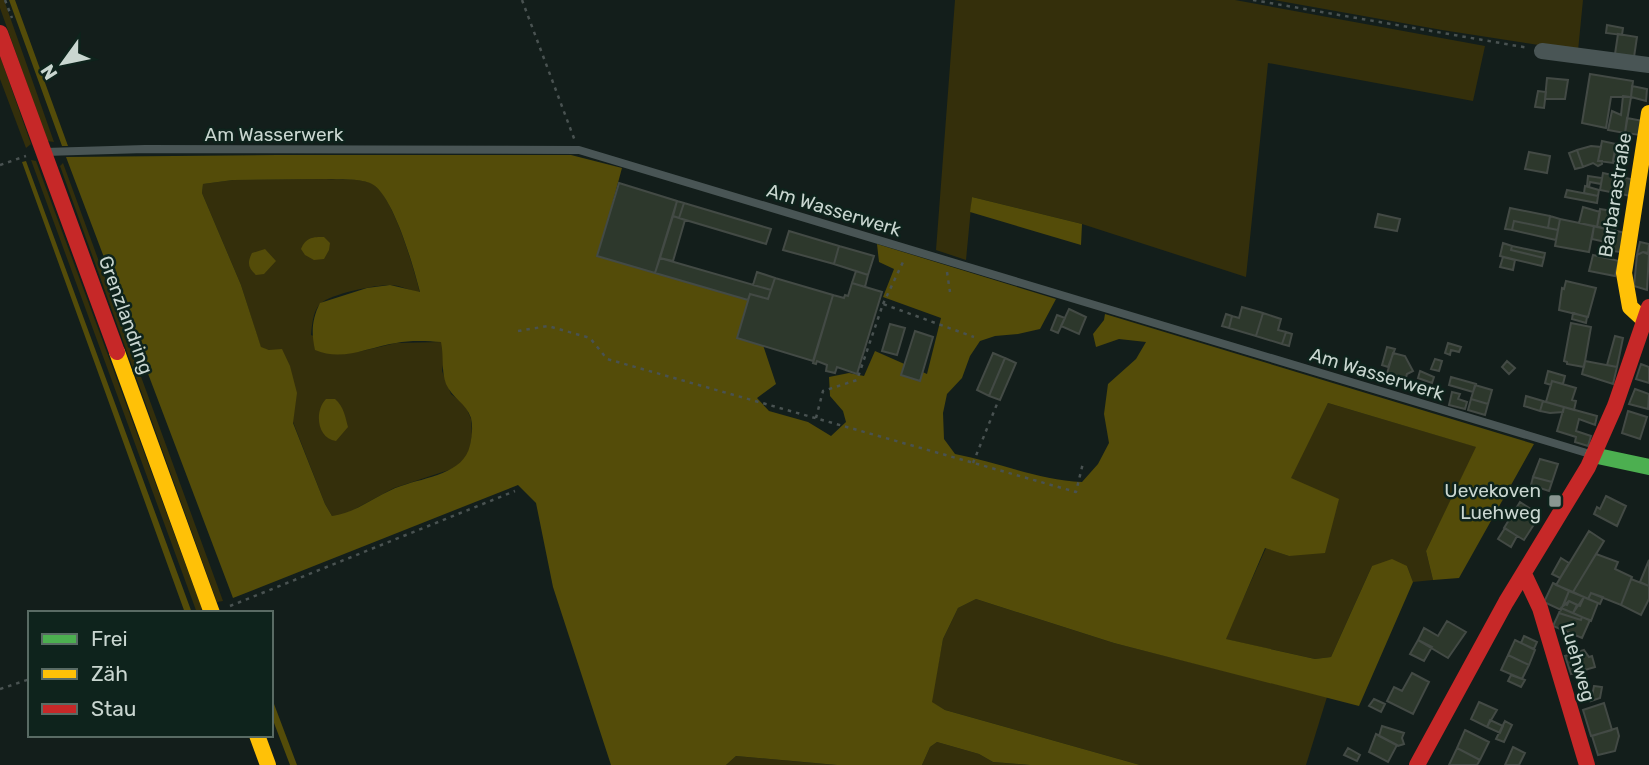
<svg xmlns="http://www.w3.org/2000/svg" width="1649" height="765" viewBox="0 0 1649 765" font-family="Rubik,sans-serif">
	<rect width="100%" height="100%" fill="#131e1b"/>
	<path fill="#342f0b" d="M0,0H4L54,142L47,141L0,8Z
		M955,0H1235L1485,46L1473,101L1268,63L1246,277L1082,224L972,197L966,260L936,250Z
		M1274,0H1583L1578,51L1442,30Z
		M0,56L31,144L26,148L0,79Z
		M31,160L36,161L202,609L197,613Z
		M63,163L223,601L217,602L60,166Z
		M326,179C339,180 358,178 371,183C393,193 414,270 420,293C410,290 399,285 389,285C375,285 330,294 320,304C313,311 312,325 311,335L358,352L396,343L442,342L444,359L442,371L451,394L465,405L471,419L472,435L468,457L455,468L394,488L344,515L332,516L325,504L293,422L269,350L261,348L241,285L202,193L203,184L233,180Z
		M1328,403L1477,447L1426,551L1433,580L1413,582L1407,566H1372L1331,657L1315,659L1225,639L1266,548L1289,556L1290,478Z
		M976,599L1114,643L1327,697L1306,765H1140L945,710L931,702L943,639L958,608Z
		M937,742L979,754L993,762L1030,765H922L930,747Z
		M736,756L837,765H726Z"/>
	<path fill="#544c09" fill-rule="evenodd" d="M9,0H15L68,146H62Z
		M277,155H571L622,168L598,256L748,300L776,384L757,398L769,411L808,422L831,436L846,422L843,411L830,396L829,377L849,373L864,376L875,351L927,374L941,318L883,297L894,269L879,262L877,244L1056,299L1040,329L1018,334L995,336L980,341L970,356L962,378L947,394L943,413L944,439L955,454C998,462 1038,480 1082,482L1098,464L1109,443L1104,414L1108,384L1136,359L1146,342L1119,339L1096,347L1093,334L1104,320L1105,314L1534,444L1459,578L1433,580L1426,551L1476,447L1328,403L1291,478L1339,499L1325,553L1289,556L1265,548L1226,639L1315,659L1331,657L1372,566L1392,559L1407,566L1413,582L1359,706L1114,643L976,599L958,608L943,639L932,702L945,710L1140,765H1030L993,762L979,754L937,742L930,747L922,765H837L736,756L726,765H611L553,587L536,503L518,485L233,598L66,157ZM326,179C339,180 358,178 370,183C393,192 414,269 420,292L390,285L367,288L320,303C312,319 311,332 315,350C342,362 369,347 396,343C411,340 427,341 441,342C444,356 441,370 446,384C452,398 466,403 471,418C473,427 472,436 470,445C464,474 426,477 401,486C377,494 357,513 332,516L325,504L293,423L297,393L290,366L282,349L269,350L261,347L241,285L202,193L203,184L233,180Z
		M26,161L192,613H185L22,162Z
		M972,197L1082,224L1081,245L970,212Z
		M324,237L330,243L329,250L324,259L314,260L305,255L301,249C306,237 313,237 324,237Z
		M265,249L276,261L264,274L256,275C248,268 247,263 252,253Z
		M326,399H335C344,407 345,416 348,427L336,441C317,439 314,411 326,399Z
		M271,696L297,765H290L271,715Z"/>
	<path fill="#2d382c" stroke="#434a45" stroke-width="2" d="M1607,25L1623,28L1622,35L1606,33Z
		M1618,34L1637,37L1634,57L1615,54Z
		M1590,74L1633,81L1631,97H1611L1606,128L1582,123Z
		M1547,78L1568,80L1565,99H1545Z
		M1632,86L1647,89L1646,101L1631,97Z
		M1538,91L1546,92L1544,108L1535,107Z
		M1623,96L1631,97L1625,133L1608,130L1612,111L1621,115Z
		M1627,118L1643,121L1640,135L1625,133Z
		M1602,141L1616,144L1613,163L1598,161Z
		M1616,144L1627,146L1624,163L1613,161Z
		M1591,146L1601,147L1598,161H1602V164L1598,166L1593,163L1583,167L1577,150Z
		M1577,150L1583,167L1575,169L1569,153Z
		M1529,152L1550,156L1547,173L1525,169Z
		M1603,173L1635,180L1631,196L1600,190Z
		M1588,176L1602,178L1601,184L1590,182L1589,187L1587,186Z
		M619,183L677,201L655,273L597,256Z
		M1585,186L1599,190L1598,196L1584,193Z
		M1567,190L1598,196L1597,203L1565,197Z
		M677,201L684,203L679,218L673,216Z
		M684,203L771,229L766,244L679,218Z
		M1583,207L1600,212L1597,227L1579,223Z
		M1510,208L1550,216L1548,228L1514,221L1512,230L1505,229Z
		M1600,209L1619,212L1615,231L1597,227Z
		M1378,214L1400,219L1397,231L1375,227Z
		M673,216L685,220L673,261L660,258Z
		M1550,216L1560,219L1558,230L1548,228Z
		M1560,219L1594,226L1589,252L1555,246Z
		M1514,221L1558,230L1556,240L1512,230Z
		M1594,226L1613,230L1610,243L1592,239Z
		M1613,230L1625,233L1620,252L1612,251L1613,245L1610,244Z
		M789,231L839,246L834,264L783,250Z
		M1640,242L1649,244L1648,254L1643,252L1637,255Z
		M1503,243L1512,246L1511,250L1544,258L1542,266L1500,256Z
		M839,246L874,256L868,275L834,264Z
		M1512,246L1545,253L1544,258L1511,250Z
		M1643,252L1649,253L1647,290L1634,286L1637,255Z
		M1593,255L1619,261L1615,276L1589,271Z
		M1503,257L1515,260L1513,270L1500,267Z
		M660,258L771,290L768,299L750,294L748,300L655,273Z
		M856,271L868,275L865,287L852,283Z
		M757,272L775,278L771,290L753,285Z
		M775,278L833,295L813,361L737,338L750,294L768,299Z
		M1566,281L1596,288L1588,317L1559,310L1562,288L1564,289Z
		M852,283L882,292L857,374L837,367L835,373L826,371L827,365L817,361L816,364L813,363L833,295L844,298L845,295L848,296Z
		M1242,307L1263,313L1256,336L1229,328L1232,316L1239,318Z
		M1069,309L1086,317L1079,334L1061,326Z
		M1263,313L1281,319L1278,330L1286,332L1282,344L1256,336Z
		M1573,313L1587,317L1586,323L1572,319Z
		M1226,314L1232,316L1229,328L1222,326Z
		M1057,315L1065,318L1058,333L1051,330Z
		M1571,323L1591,327L1584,367L1567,364V362L1564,361Z
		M890,324L905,328L897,355L882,351Z
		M915,331L933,337L920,381L901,375Z
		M1286,332L1292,334L1289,346L1282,344Z
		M1615,336L1623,338L1617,367L1607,365Z
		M1448,343L1461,347L1459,352L1451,350L1450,355L1445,353Z
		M1387,347L1395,349L1388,367L1382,365Z
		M993,353L1005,358L989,396L977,390Z
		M1393,353L1405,356L1413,371L1407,374L1405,381L1386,377Z
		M1005,358L1016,363L1000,400L989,396Z
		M1435,359L1442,361L1439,371L1431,369Z
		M1507,361L1515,368L1509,374L1502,367Z
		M1585,361L1617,367L1613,384L1582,374Z
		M1641,364L1649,367V383L1636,379Z
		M1420,371L1434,377L1432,383L1418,378Z
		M1548,371L1565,376L1563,384L1552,381L1551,385L1545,383Z
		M1451,377L1476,384L1473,392L1449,385Z
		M1552,381L1576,388L1572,400L1576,401L1574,410L1546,402Z
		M1475,385L1492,390L1488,404L1471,399Z
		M1635,389L1649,394L1648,409L1629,404Z
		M1452,392L1460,394L1458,399L1467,402L1465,409L1449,405Z
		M1526,396L1543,401L1540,411L1524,406Z
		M1471,399L1488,404L1485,415L1468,410Z
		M1543,401L1564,407L1563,412L1550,413L1540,411Z
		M1564,407L1597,416L1595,425L1579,419L1576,431L1591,436L1588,446L1575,442L1576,437L1557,431Z
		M1628,411L1647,417L1640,439L1622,433Z
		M1540,459L1558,464L1552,482L1533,477Z
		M1533,477L1552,482L1549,491L1531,485Z
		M1606,496L1626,506L1617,526L1594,514L1597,507L1600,509Z
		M1520,502L1540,515L1524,540L1504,528Z
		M1505,528L1517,536L1511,547L1498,539Z
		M1589,531L1604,541L1573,592L1556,585Z
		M1596,554L1618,562L1615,569L1632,577L1621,605L1591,593L1588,599L1573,592Z
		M1561,558L1569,563L1560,578L1552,574Z
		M1649,560V586L1640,582Z
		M1631,579L1649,586V599L1641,615L1621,605Z
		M1553,583L1569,591L1561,610L1544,602Z
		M1569,591L1584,597L1580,606L1569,601L1567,605L1564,604Z
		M1591,593L1603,597L1600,604L1588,599Z
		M1584,597L1598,603L1591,621L1573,613Z
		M1569,601L1577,605L1573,613L1561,608Z
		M1561,608L1582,617L1581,620L1559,613Z
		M1559,613L1581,620L1582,617L1590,620L1582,638L1553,626Z
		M1447,621L1466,632L1448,658L1418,640L1424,628L1438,636Z
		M1524,636L1537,642L1534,649L1521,643Z
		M1418,640L1432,647L1424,661L1410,654Z
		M1515,640L1535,650L1529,665L1508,655Z
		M1584,650L1589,657L1592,656L1595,667L1571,674L1565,656Z
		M1508,655L1529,665L1522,679L1501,670Z
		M1412,673L1429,682L1413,714L1387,701L1394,687L1402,691Z
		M1511,675L1525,680L1521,687L1508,681Z
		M1594,686L1602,687L1600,698L1591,701Z
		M1374,699L1385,704L1381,712L1369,706Z
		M1479,702L1497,710L1487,727L1471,719Z
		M1604,703L1612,730L1591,736L1583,710Z
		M1490,720L1503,726L1500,733L1487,727Z
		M1505,721L1512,725L1504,742L1496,739Z
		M1382,726L1404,733L1402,738L1404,744L1398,746L1379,736Z
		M1617,728L1619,736L1615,751L1598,755L1592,736Z
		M1465,730L1489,742L1480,760L1457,748Z
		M1376,734L1397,745L1388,762L1369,752Z
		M1513,747L1525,753L1519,765H1505Z
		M1348,748L1360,755L1357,761L1344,755Z
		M1457,748L1480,760L1477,765H1449Z"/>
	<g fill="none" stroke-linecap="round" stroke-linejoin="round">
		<path stroke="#495251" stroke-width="2.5" stroke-dasharray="3.5 5" stroke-linecap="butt" d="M5,0L12,18
			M522,0L575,141
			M1253,0L1529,48
			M0,165L26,156
			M947,272L950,292
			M883,304L904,260
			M518,331L548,326L590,338L607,359L1076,492L1083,463
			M816,418L823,391L857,380L883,304L974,337
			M973,463L997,404
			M230,606L515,491
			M0,689L30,679"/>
		<path stroke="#495555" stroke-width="8" d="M45,152L145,149L579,150L1590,454"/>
		<path stroke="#495555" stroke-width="16" d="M1542,51L1649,65"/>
		<path stroke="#4caf50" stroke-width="16" d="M1593,455L1649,467"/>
		<path stroke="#ffc107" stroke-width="16" d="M1643,319L1630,307L1624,273L1649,113
			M117,352L212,613
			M257,735L268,765"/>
		<path stroke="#c62828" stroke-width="16" d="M0,33L117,352
			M1524,574L1540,608L1587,765
			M1417,765L1506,602L1588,467L1615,406L1649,307"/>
	</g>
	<rect fill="#899691" stroke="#0e231c" stroke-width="2.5" x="1548" y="494" width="14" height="14" rx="3.5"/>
	<g text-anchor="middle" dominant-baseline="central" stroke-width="5" stroke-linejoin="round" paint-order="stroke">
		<g font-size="19" fill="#c9d6d0" stroke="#0e231c">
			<text x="274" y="134">Am Wasserwerk</text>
			<text transform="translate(1615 195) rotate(-81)">Barbarastraße</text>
			<text transform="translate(834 210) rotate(17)">Am Wasserwerk</text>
			<text transform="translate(126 315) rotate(70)">Grenzlandring</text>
			<text transform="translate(1377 374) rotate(17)">Am Wasserwerk</text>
			<text transform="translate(1578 662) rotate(74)">Luehweg</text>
		</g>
		<g font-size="19" fill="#c9d6d0" stroke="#0e231c" text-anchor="end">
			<text x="1541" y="490">Uevekoven<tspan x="1541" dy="22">Luehweg</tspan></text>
		</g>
	</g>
	<rect x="28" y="611" width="245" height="126" fill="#0e231c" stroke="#596b64" stroke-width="2"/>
	<rect x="42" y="634" width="35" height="10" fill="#4caf50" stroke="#596b64" stroke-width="2"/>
	<text x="91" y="646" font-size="21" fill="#c9d6d0">Frei</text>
	<rect x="42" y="669" width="35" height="10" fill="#ffc107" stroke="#596b64" stroke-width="2"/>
	<text x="91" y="681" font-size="21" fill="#c9d6d0">Zäh</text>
	<rect x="42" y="704" width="35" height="10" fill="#c62828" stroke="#596b64" stroke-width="2"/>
	<text x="91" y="716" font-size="21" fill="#c9d6d0">Stau</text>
	<g transform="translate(63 63) rotate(237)" stroke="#0e231c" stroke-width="5" paint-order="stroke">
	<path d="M0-5L12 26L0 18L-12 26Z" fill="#c9d6d0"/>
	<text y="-10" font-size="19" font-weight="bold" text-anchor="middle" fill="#c9d6d0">N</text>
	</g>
</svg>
